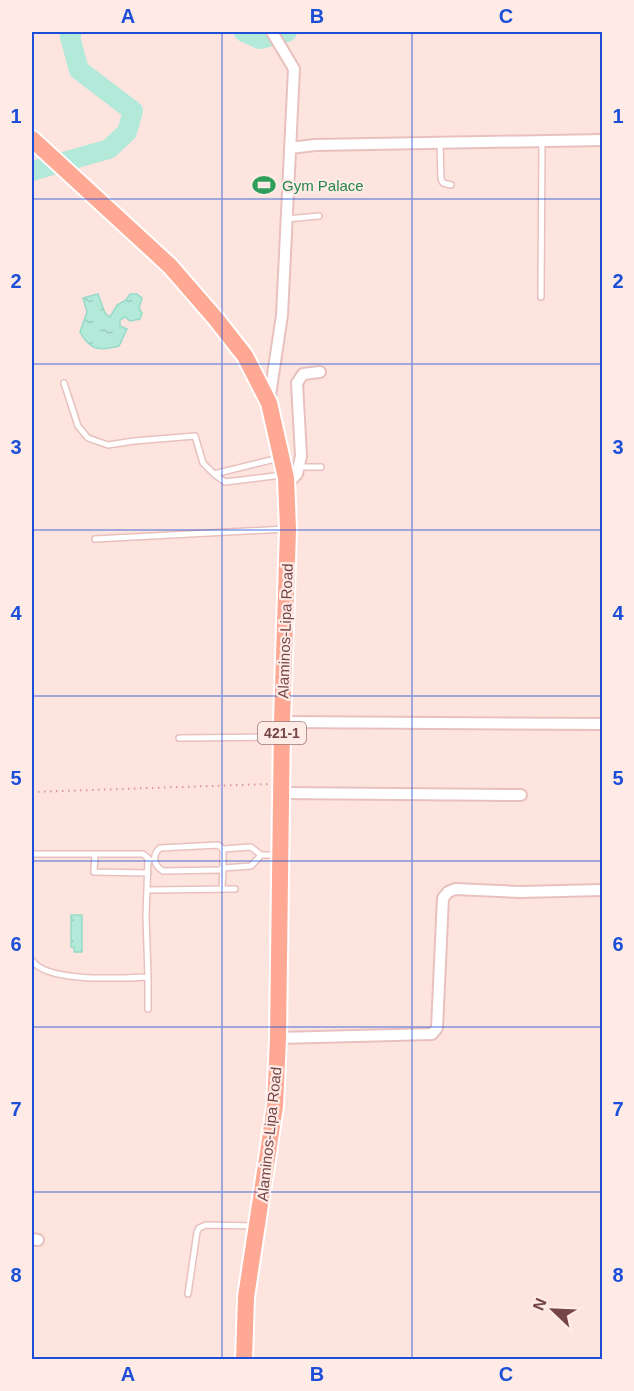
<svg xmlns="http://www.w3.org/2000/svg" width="634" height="1391" viewBox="0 0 634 1391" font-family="Arial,sans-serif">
	<defs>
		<pattern id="water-ripples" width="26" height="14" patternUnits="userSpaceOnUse" patternTransform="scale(1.5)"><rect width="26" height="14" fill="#b2e9d9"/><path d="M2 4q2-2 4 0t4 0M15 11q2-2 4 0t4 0" fill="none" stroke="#9dc9bc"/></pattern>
	</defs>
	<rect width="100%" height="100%" fill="#fee4de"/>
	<path fill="url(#water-ripples)" stroke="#97dbc8" stroke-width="1.5" d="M98,294L105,313L110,317L117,305L126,300L130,294H137L142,298L139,308L142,313L140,319L130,321L125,317L120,320V326L127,329L119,346C100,351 90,351 80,332L87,312L83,298Z
		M71,915H82V952H74V947H71Z"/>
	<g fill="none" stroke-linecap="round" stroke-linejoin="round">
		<path stroke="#b2e9d9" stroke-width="20" d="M244,32L260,39L287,32
			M32,171L109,149L127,132L133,111L79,70L70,37L72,32"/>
		<g stroke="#e8c1bf" stroke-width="8">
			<path id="service" d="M440,143L441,179L443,183L451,185
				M286,219L319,216
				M541,297L542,142
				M64,383L78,426L88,438L108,445L134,441L195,436L203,463L214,474L279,458
				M300,467H321
				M214,474L225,482L282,475
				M95,539L285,529
				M179,738L280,737
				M218,845L223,849V868L219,870L163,871C153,865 152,855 160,848Z
				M223,849L251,847L261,855H277
				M32,854H143L150,860
				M95,854L94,872L148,873
				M222,889L223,868L251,866L261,855
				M147,890L235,889
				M32,960C45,983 123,978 148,977L146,916L148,859
				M148,977V1009
				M188,1294L197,1232L199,1228L206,1225L256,1226"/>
		</g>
		<g stroke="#e8c1bf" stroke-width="14">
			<path id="minor" d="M290,148L315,145L602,140
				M269,402L282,315L294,69L272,32
				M286,485L297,474L301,456L297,383L303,374L320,372
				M282,722L602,724
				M281,793L521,795
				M278,1038L432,1034L437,1028L443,898L448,892L455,889L520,892L602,890
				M32,1239L38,1240"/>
		</g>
		<g stroke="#fff" stroke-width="20">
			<path id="primary" d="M32,139L170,266L216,319L245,356L269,403L286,478L288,529L282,722L278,1038L275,1106L246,1297L244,1360"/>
		</g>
		<path stroke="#da979a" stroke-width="2" stroke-dasharray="1.5 4.5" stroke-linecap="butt" d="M32,792L270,784"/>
		<use href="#service" stroke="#fff" stroke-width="5"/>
		<use href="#minor" stroke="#fff" stroke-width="10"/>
		<use href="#primary" stroke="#ffa994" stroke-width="16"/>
	</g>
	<path fill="none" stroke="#1d4ed8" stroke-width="1.5" stroke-opacity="0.55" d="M222,32V1360M412,32V1360M32,199H602M32,364H602M32,530H602M32,696H602M32,861H602M32,1027H602M32,1192H602"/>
	<defs>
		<g id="stadium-bare" transform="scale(1.8)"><path d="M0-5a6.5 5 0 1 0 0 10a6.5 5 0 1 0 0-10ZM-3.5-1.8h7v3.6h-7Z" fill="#2e9e5b" stroke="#ffebe6" stroke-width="2.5" paint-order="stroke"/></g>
	</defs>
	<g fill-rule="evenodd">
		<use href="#stadium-bare" x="264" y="185"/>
	</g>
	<g text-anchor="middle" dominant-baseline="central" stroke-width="4.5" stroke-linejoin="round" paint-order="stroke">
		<rect fill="#ffebe6" stroke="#9f7777" stroke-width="1.5" x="258" y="722" width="48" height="22" rx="4.5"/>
		<g font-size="14" font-weight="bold" fill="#764548">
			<text x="282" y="733">421-1</text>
		</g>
		<g font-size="15" fill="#27864d" stroke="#ffebe6" text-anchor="start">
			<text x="282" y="185">Gym Palace</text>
		</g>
		<g font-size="15" fill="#764548" stroke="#ffebe6">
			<text transform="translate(285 631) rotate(-88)">Alaminos-Lipa Road</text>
			<text transform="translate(269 1134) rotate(-84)">Alaminos-Lipa Road</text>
		</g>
	</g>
	<rect width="634" height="1391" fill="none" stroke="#ffebe6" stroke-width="66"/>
	<g transform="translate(553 1310) rotate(293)" stroke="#ffebe6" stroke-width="4.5" paint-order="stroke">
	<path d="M0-4.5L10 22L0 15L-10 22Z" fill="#764548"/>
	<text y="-9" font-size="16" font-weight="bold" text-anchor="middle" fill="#764548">N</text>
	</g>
	<rect x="33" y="33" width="568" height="1325" fill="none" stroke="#1d4ed8" stroke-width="2"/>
	<g font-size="20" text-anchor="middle" font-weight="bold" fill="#1d4ed8">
		<text x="128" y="23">A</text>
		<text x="317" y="23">B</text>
		<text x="506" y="23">C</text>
		<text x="16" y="123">1</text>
		<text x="618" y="123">1</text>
		<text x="16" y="288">2</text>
		<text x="618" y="288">2</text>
		<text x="16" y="454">3</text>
		<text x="618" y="454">3</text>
		<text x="16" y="620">4</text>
		<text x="618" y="620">4</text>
		<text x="16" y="785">5</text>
		<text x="618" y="785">5</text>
		<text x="16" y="951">6</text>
		<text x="618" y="951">6</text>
		<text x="16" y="1116">7</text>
		<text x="618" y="1116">7</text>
		<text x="16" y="1282">8</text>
		<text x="618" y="1282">8</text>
		<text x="128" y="1381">A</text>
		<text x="317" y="1381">B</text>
		<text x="506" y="1381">C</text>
	</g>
</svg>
